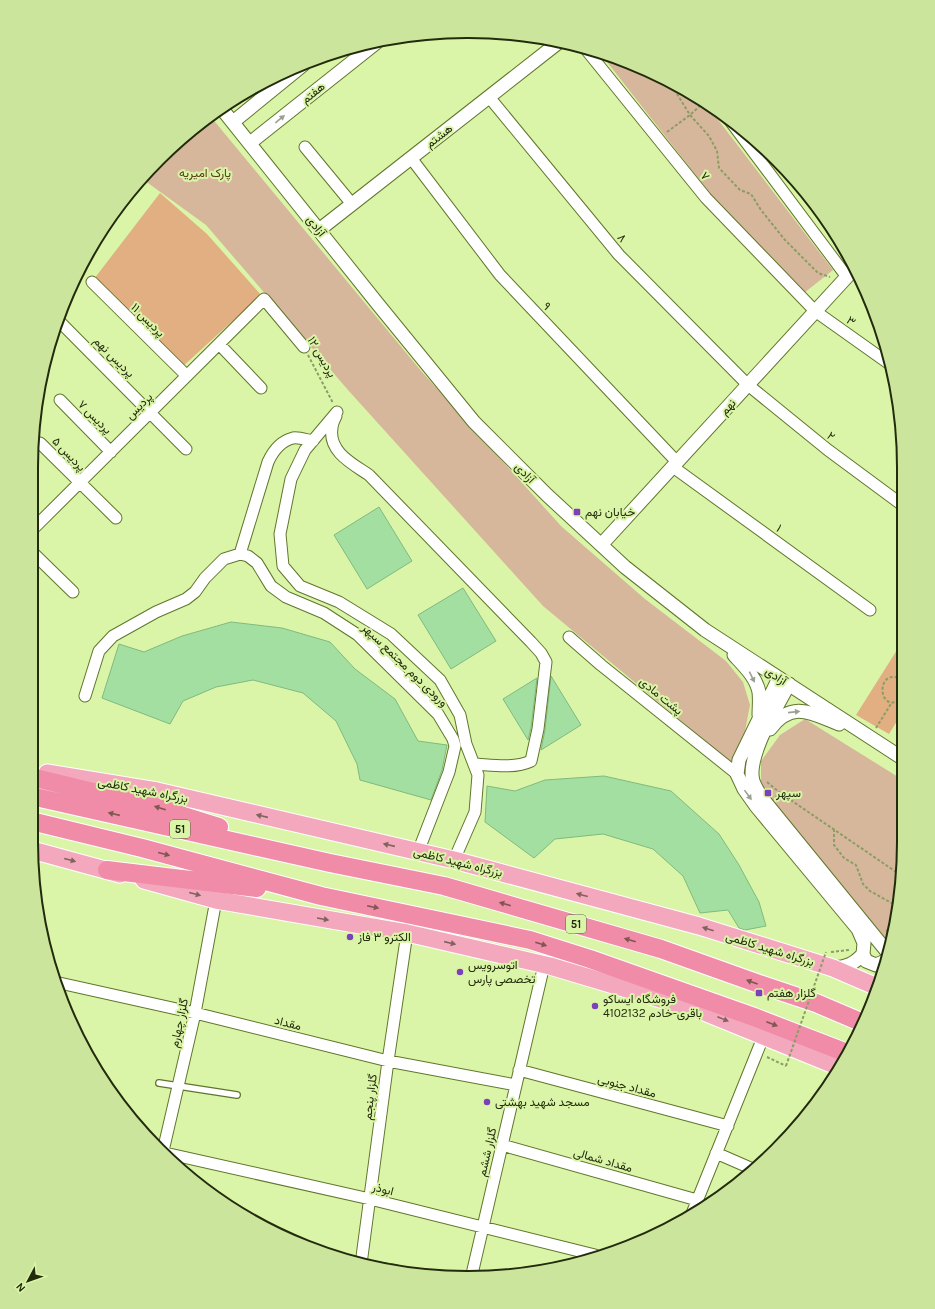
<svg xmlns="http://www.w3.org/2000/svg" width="935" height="1309" viewBox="0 0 935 1309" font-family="Karla,Vazirmatn,sans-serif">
	<rect width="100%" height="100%" fill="#dbf5a8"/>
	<path fill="#d7b79b" d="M600,53L661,76L706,104L833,270L804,293L712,196Z
		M211,117L422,372L561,526L645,599L726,661L743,682L750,705L745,731L733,764L543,606L348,390L206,225L141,178L180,139Z
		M805,719L903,780V870L891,946L761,788V761L780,735Z"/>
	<path fill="#e1af82" d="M160,193L207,234L261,295L181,368L94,279Z
		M902,642V713L889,734L856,715Z"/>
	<path fill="#a4dfa2" stroke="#80ba7e" d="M379,507L412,561L367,589L334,535Z
		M463,588L496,641L451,669L418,615Z
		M231,622L282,628L330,642L355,669L395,699L418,741L447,745L442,770L431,800L360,780L357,764L336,721L303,693L253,680L216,687L183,701L170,724L102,698L119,644L144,652L182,636Z
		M551,676L581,725L541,750L545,730Z
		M537,678L531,728L528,740L503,699Z
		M604,776L671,791L719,834L739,865L759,902L766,926L745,930L739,928L728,910L700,913L683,876L653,849L603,834L555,839L534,858L485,822L487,786L515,791L545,780Z"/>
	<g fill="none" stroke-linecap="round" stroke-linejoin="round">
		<g stroke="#60762c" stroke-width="8">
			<path id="service" d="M159,1083L237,1095
				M362,1263L396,1268"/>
		</g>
		<g stroke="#60762c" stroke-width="13">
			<path id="minor" d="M584,47L706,198L815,311L891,365
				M489,97L619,255L748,385L828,450L901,504
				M728,118L847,277
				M305,147L352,204
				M411,158L500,275L677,462
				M92,282L187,376
				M58,320L186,449
				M219,344L261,388
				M60,400L111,452
				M337,412L305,450L291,479L280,534L283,566L300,586L339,602L391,634L440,680L460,715L466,744L478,775L475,812L454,860
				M336,416C334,420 332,424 332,428C328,452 353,464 369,475L531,642L541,653L546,662L538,729L531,761C514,769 492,765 474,764
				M40,443L116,518
				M673,467L870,610
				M31,531L264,299L304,347
				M31,551L73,592
				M240,554L268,462C273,451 281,441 293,438C299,437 307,440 313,441
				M569,637L601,665L737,774
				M85,696L99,651L113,636L156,612L186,599L195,592L205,578L224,559L240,554L248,556L257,563L271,586L286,597L324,613L358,635L438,714L453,739L455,746L449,772L418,852
				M55,982L195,1013L388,1061L516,1085
				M519,1070L728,1126
				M502,1145L697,1200
				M163,1151L195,1013L216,900
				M165,1153L370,1199L595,1255
				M716,1153L755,1170
				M691,1216L764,1035
				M361,1264L388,1061L407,933
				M472,1274L544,965"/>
		</g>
		<g stroke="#60762c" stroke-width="15">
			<path id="tertiary" d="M222,109L377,303L474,422L547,495L625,567L705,630L902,758
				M233,122L303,65
				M250,143L376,43
				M319,230L559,42
				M601,545L855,268
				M734,655C744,666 756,677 759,692C760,700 759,708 759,715
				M779,678L739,760L737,774L744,789L756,806L858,929L864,943L863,954L866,961L876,965L885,961L889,955
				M789,684C777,707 746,757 753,781C755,787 759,793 762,798L889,954
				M770,729C792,700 811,713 839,724
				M833,968C847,967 854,964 863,954"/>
		</g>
		<g stroke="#fff" stroke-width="19">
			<path id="primary" d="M47,773L157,791L454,860L699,926L833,968L877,987
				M32,850L120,874
				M144,880L216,900L407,933L550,966L704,1012L839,1067"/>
		</g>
		<g stroke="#fff" stroke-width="20">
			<path id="trunk" d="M31,777L155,807L219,827
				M31,796L330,863L444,886L661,949L762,985L816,1003L863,1023
				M31,821L142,848L321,896L530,940L590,959L754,1017L847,1053
				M107,870L257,888"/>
		</g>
		<path stroke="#8b9d64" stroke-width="2" stroke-dasharray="3 2" stroke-linecap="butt" d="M669,81L690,115L709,136L717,151L719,168L740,190L751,194L761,210L785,240L818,273L830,277
			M667,132L690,115L703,103
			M308,355L333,403
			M902,680C876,664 876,716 902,699
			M876,728L892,702
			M767,782L779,792
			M776,797L779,792L902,876
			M834,829V845L844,858L856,865L863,884L870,891L897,906
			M886,931L894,927
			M831,952L849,950
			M767,1057L786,1066"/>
		<use href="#service" stroke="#fff" stroke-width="5.5"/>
		<use href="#minor" stroke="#fff" stroke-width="11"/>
		<use href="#tertiary" stroke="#fff" stroke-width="13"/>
		<use href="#primary" stroke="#f4a8be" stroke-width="17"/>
		<use href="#trunk" stroke="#f08ba8" stroke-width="18"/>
		<path stroke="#8b9d64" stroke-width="2" stroke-dasharray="3 2" stroke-linecap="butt" d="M786,1066L826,952"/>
	</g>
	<defs><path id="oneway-solid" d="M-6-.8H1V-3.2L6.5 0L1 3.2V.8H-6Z"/></defs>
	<g fill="#9ca092">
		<use href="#oneway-solid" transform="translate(280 119) rotate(-39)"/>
		<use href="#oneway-solid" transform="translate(752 677) rotate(64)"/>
		<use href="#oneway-solid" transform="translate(794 712) rotate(-6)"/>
		<use href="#oneway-solid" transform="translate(748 795) rotate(54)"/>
	</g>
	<g fill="#7f5652">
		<use href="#oneway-solid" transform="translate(160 808) rotate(-163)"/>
		<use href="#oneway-solid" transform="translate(114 814) rotate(-167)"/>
		<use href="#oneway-solid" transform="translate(164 854) rotate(15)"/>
		<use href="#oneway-solid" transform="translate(505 904) rotate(-164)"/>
		<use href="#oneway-solid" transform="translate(373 907) rotate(12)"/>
		<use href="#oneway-solid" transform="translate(630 940) rotate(-164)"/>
		<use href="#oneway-solid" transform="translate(541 944) rotate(17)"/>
		<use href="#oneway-solid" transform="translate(752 982) rotate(-160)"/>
		<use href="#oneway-solid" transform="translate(772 1024) rotate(21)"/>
	</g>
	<g fill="#80635c">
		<use href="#oneway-solid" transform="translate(262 816) rotate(-167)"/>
		<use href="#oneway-solid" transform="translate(389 845) rotate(-167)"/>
		<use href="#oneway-solid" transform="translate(70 860) rotate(15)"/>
		<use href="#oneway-solid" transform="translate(195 894) rotate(15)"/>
		<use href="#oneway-solid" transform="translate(582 895) rotate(-165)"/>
		<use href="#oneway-solid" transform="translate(323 919) rotate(10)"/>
		<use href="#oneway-solid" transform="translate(708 929) rotate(-163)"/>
		<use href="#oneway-solid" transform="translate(450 943) rotate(13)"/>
		<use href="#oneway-solid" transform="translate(723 1019) rotate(22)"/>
	</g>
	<g fill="#7c41b6" stroke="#dbf5a8" stroke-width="1.5">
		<rect x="573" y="508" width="8" height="8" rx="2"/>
		<rect x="764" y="789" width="8" height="8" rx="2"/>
		<circle cx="350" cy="937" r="4"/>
		<circle cx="460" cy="972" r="4"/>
		<rect x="755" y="989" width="8" height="8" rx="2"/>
		<circle cx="595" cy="1006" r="4"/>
		<circle cx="487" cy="1102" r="4"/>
	</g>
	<g text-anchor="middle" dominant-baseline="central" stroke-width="4" stroke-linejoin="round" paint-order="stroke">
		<g fill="#dbf5a8" stroke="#5a683b" stroke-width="1">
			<rect x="170" y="820" width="20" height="18" rx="3"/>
			<rect x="566" y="915" width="20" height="18" rx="3"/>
		</g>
		<g font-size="11" font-weight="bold" fill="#222b0c">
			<text x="180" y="829">51</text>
			<text x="576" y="924">51</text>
		</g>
		<g font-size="12" fill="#222b0c" stroke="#dbf5a8">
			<text transform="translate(313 93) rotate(-39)">هفتم</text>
			<text transform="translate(439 136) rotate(-38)">هشتم</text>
			<text transform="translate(705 176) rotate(51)">۷</text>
			<text transform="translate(316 226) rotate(51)">آزادی</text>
			<text transform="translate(622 238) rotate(50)">۸</text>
			<text transform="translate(547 306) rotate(46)">۹</text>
			<text transform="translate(148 320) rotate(45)">پردیس ۱۱</text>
			<text transform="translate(851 321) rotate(35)">۳</text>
			<text transform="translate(114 357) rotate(45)">پردیس نهم</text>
			<text transform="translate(322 357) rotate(60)">پردیس ۱۲</text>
			<text transform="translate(139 406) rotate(-45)">پردیس</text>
			<text transform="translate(728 407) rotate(-48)">نهم</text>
			<text transform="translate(95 417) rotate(45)">پردیس ۷</text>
			<text transform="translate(831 436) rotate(39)">۲</text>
			<text transform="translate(69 454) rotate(46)">پردیس ۵</text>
			<text transform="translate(525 473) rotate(46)">آزادی</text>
			<text transform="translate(779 528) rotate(36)">۱</text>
			<text transform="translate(405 665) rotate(44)">ورودی دوم مجتمع سپهر</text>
			<text transform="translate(776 676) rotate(33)">آزادی</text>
			<text transform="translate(661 696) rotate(39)">پشت مادی</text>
			<text transform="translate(143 790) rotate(11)">بزرگراه شهید کاظمی</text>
			<text transform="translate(458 862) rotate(14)">بزرگراه شهید کاظمی</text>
			<text transform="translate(770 949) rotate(17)">بزرگراه شهید کاظمی</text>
			<text transform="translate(179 1023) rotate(-78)">گلزار چهارم</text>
			<text transform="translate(288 1023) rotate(14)">مقداد</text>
			<text transform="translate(627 1086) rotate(15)">مقداد جنوبی</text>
			<text transform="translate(370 1097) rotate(-83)">گلزار پنجم</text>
			<text transform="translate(487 1152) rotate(-77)">گلزار ششم</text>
			<text transform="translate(603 1160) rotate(16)">مقداد شمالی</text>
			<text transform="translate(383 1189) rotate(14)">ابوذر</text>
		</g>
		<g font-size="12" fill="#583714" stroke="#dbf5a8">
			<text x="205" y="173">پارک امیریه</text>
		</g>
		<g font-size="12" fill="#222b0c" stroke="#dbf5a8" text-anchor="start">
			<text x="585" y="512">خیابان نهم</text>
			<text x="776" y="793">سپهر</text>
			<text x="358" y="937">الکترو ۳ فاز</text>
			<text x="468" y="965">اتوسرویس<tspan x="468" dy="14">تخصصی پارس</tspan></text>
			<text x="767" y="993">گلزار هفتم</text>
			<text x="603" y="999">فروشگاه ایساکو<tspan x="603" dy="14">باقری-خادم 4102132</tspan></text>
			<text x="495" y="1102">مسجد شهید بهشتی</text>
		</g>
	</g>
	<path d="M0 0H935V1309H0ZM467 38H468A429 429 0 0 1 897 467V842A429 429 0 0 1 468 1271H467A429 429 0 0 1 38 842V467A429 429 0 0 1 467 38Z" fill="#cce59c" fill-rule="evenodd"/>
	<path fill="none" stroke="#222b0c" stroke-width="2" d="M467 38H468A429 429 0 0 1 897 467V842A429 429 0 0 1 468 1271H467A429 429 0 0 1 38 842V467A429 429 0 0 1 467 38Z"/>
	<g transform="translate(28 1281) rotate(229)" stroke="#dbf5a8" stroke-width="3" paint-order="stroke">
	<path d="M0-3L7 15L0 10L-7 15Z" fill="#222b0c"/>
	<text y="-6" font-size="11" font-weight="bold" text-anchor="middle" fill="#222b0c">N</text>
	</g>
</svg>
